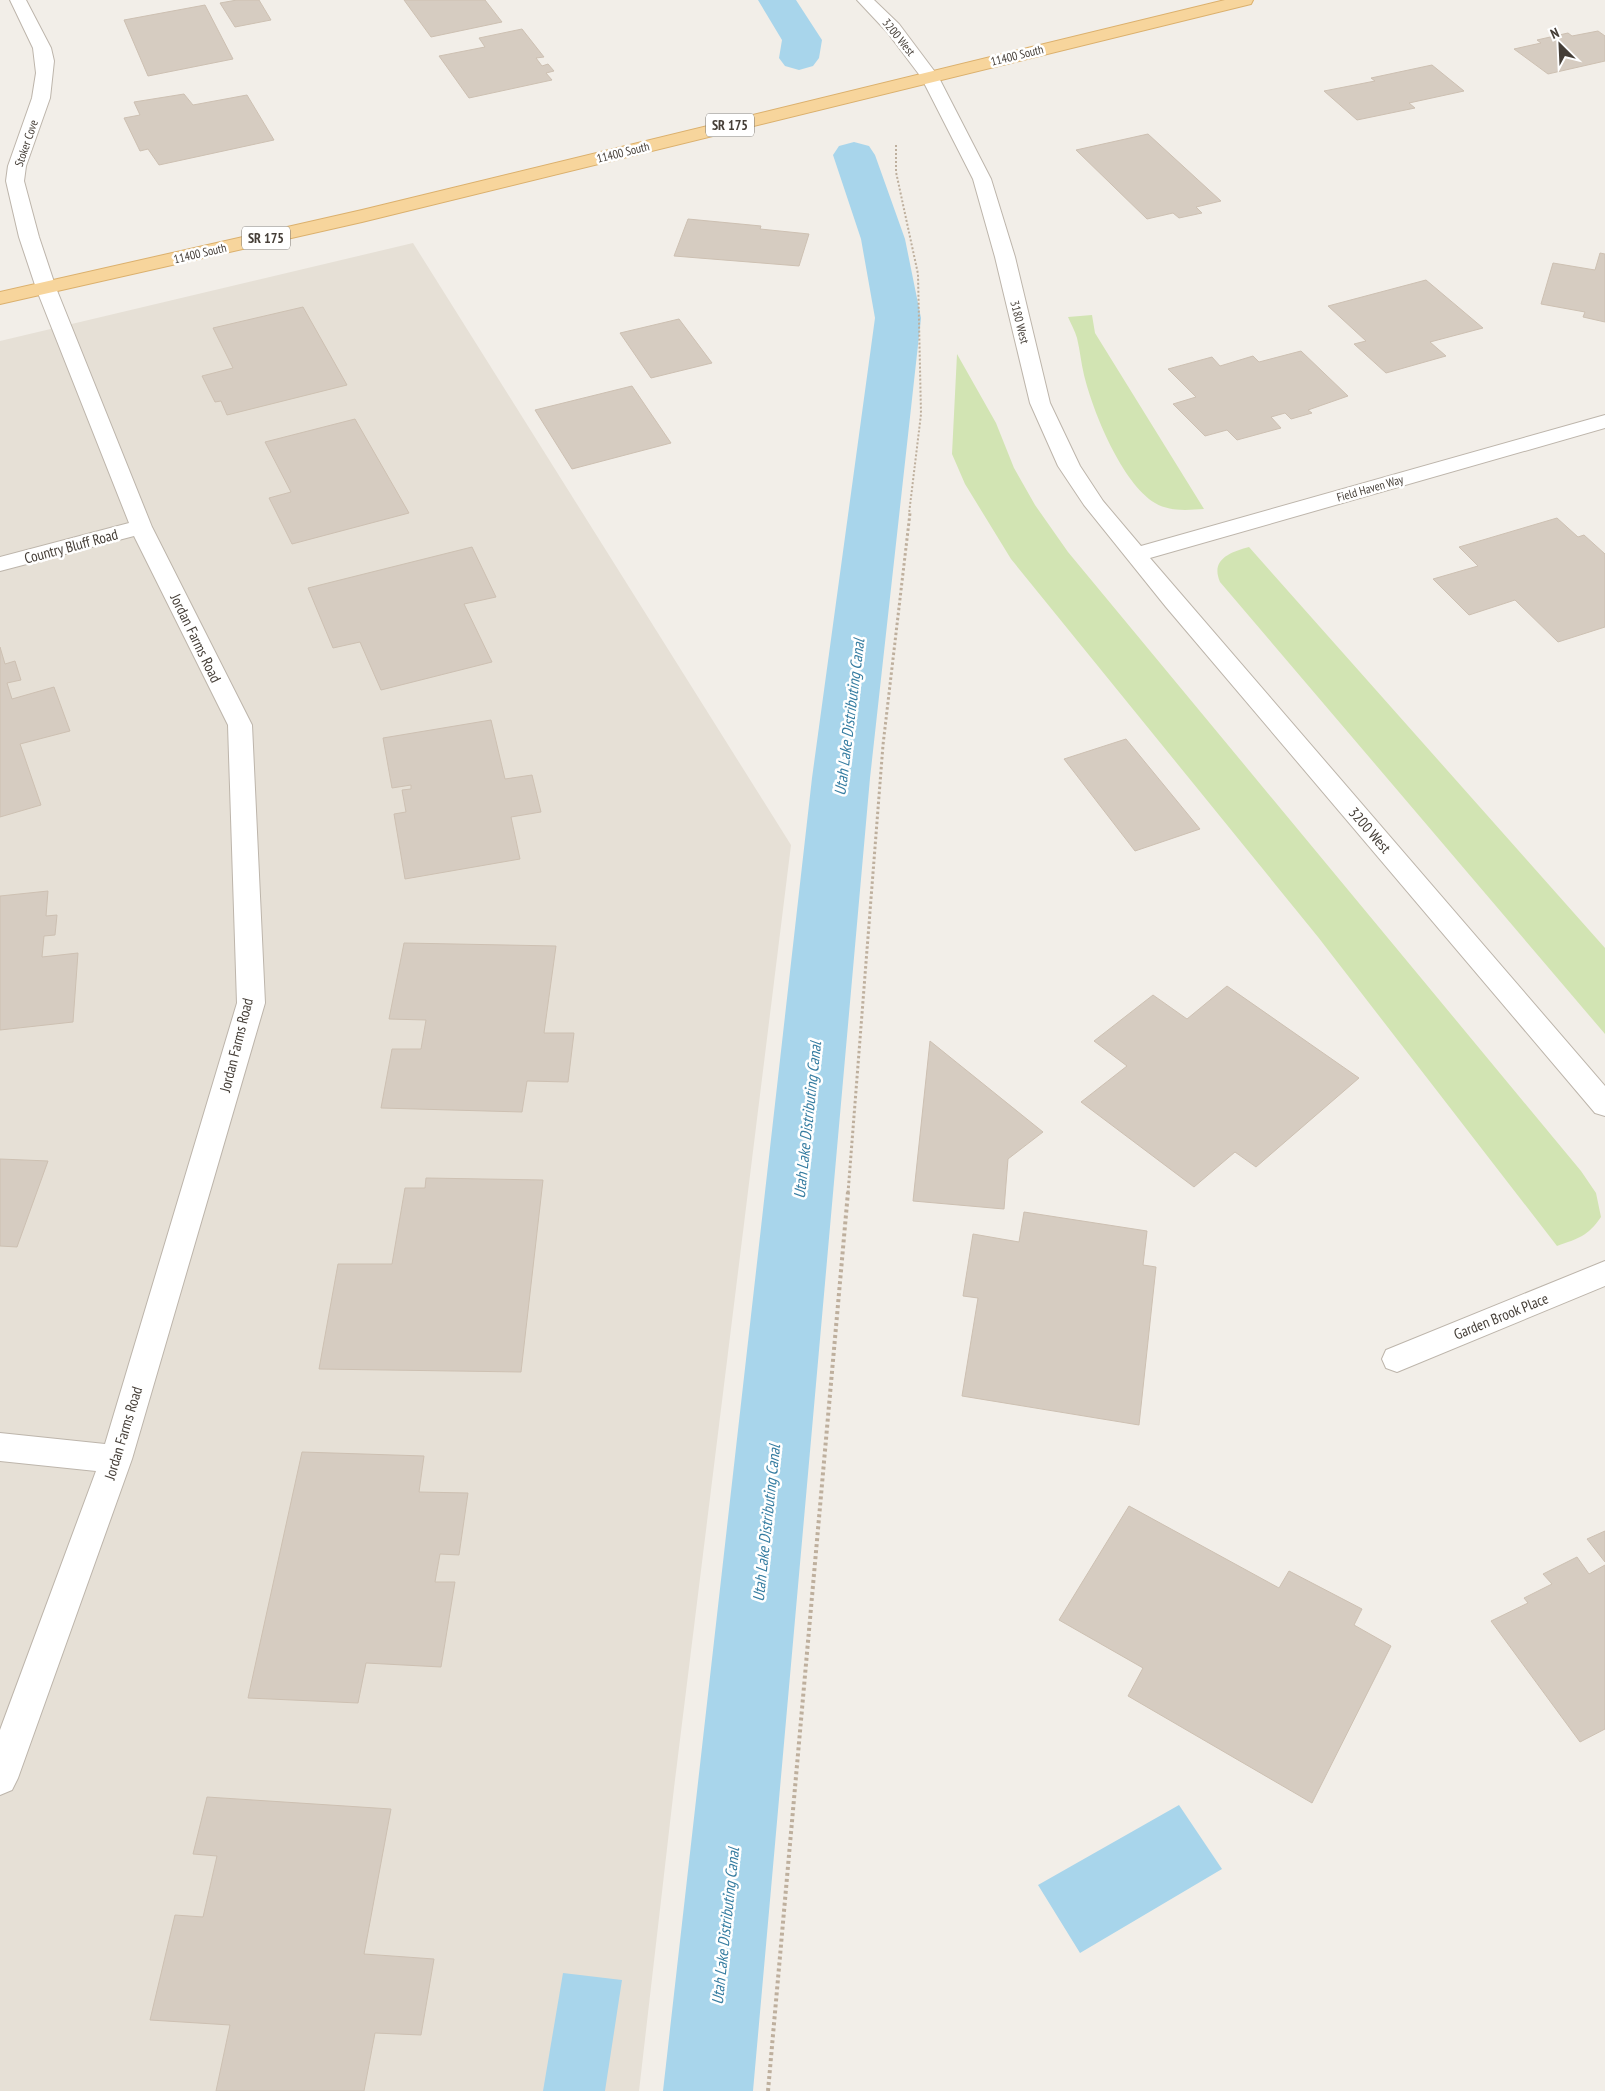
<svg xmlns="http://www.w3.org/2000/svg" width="1605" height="2091" viewBox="0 0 1605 2091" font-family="'PT Sans Narrow',sans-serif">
	<rect width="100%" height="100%" fill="#f2eee8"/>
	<path fill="#e6e0d6" d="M413,243L791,845L674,1788L639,2091H0V341Z"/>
	<path fill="#d2e4b3" d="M1092,315L1095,333L1204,509C1188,510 1170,512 1155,503C1122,483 1093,412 1084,375C1081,363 1080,350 1077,338C1075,331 1071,324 1068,317Z
		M957,354L996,423L1014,468L1035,505L1068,552L1581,1171L1596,1193L1601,1217C1587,1237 1579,1238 1557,1246L1318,937L1011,559L965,484L952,454Z
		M1249,547L1605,948V1034L1220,582C1210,559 1231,552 1249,547Z"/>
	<path fill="#a8d5eb" d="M1179,1805L1222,1869L1080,1953L1038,1885Z
		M563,1973L622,1980L605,2091H543Z"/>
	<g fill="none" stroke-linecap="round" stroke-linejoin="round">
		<path fill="#a8d5eb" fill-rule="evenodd" d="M758,0H796L822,40L819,58L813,66L799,70L785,66L779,58L782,40Z
			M854,142L869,146L875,155L905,239L921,318L870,778L753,2091H663L812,778L875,318L861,239L833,155L839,146Z"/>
	</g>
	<path fill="#d6ccc1" stroke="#cdc0b2" d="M237,0H259L271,20L235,27L220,3Z
		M404,0H485L502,22L431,37Z
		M205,5L233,59L148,76L124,20Z
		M522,29L544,57L536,58L542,66L548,64L554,71L546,73L552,80L469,98L439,56L485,47L479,38Z
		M1598,31L1605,36V61L1548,74L1514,49L1541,43L1537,40L1568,33L1572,36Z
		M1432,65L1464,91L1409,103L1415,108L1357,120L1324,91L1375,81L1371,78Z
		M184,94L193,105L247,95L274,140L159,165L148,149L140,151L124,118L140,115L134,102Z
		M1148,134L1221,201L1196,207L1202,213L1179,218L1173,213L1147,219L1076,150Z
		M688,219L761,226L760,229L809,234L799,266L674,256Z
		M1600,253L1605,254V322L1583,317L1585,312L1541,304L1553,263L1595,270Z
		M1426,280L1483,328L1430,342L1446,356L1386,373L1354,344L1366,341L1328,306Z
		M303,307L347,385L227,415L221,401L215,402L202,376L233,368L213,328Z
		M679,319L712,363L651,378L620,333Z
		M1301,351L1348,396L1308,410L1312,413L1291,419L1285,413L1271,417L1281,428L1237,440L1227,430L1205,436L1173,404L1196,397L1168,369L1212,357L1220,366L1253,356L1259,362Z
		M632,386L671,443L572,469L535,410Z
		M355,419L409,513L292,544L269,498L291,492L265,442Z
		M1557,518L1578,537L1584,535L1605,554V627L1558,642L1515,600L1469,615L1433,579L1478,566L1459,547Z
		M472,547L496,597L464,604L492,662L381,690L360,642L333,648L308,588Z
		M0,647L5,664L15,661L21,680L7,683L12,699L54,687L70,731L20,744L41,805L0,817Z
		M491,720L505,779L532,775L541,812L511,817L520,859L405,879L394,814L406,812L402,790L411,789V785L392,788L383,738Z
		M1126,739L1200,829L1135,851L1064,759Z
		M48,891L46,916L57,915L55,935L44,936L42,957L78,953L73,1022L0,1030V896Z
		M404,943L556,946L544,1033H574L568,1082L527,1081L522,1112L381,1108L392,1049H421L426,1020L389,1019Z
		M1227,986L1359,1078L1256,1167L1235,1152L1194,1187L1081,1102L1127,1066L1094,1041L1153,995L1187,1019Z
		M930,1041L1043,1132L1008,1159L1004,1209L913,1201Z
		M0,1159L48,1161L17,1247L0,1246Z
		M426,1178L543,1180L521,1372L319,1369L338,1264H392L405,1188H425Z
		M1024,1212L1147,1231L1143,1265L1156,1267L1139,1425L962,1396L978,1298L963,1296L973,1234L1019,1242Z
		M302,1452L424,1456L419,1492L468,1493L459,1555L440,1554L435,1582H455L441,1667L366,1663L358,1703L248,1698Z
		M1129,1506L1279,1588L1289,1571L1362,1609L1354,1625L1391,1646L1312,1803L1128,1696L1143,1668L1059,1620Z
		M1605,1531V1562L1587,1539Z
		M1577,1557L1589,1574L1605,1565V1729L1580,1742L1491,1621L1528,1603L1524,1598L1552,1584L1543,1574Z
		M207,1797L391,1809L364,1954L434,1959L421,2035L375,2033L364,2091H216L230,2025L150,2020L175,1915L203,1917L217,1856L193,1854Z"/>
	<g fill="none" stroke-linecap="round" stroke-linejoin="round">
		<g stroke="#bdb5ab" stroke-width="2">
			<path id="minor" d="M10,0H26L51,48L54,61L50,98L26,166L24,181L39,237L56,288L152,527L252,725L265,1003L132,1459L18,1778L12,1790L0,1795V1730L96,1471L0,1461V1433L105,1444L237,1003L228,725L134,536L0,571V557L129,523L36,288L19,237L6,181L8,166L32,98L36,73L33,48Z
				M857,0H874L899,24L938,76L991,179L1015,257L1050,403L1080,466L1103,501L1141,546L1605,415V428L1150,558L1605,1086V1116L1595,1113L1166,607L1084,505L1058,466L1030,403L995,257L973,179L921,77L887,32Z
				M1605,1261V1286L1397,1372L1386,1368L1382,1359L1386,1350Z"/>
		</g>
		<g stroke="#dbb06d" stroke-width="2">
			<path id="major" d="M1225,0H1253L1251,4L362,222L0,304V292L362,210Z"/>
		</g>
		<path stroke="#beaf9d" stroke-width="2" stroke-dasharray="2 2" stroke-linecap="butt" d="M896,145V172L918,274L921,414L909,514"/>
		<path stroke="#beaf9d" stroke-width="3" stroke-dasharray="2.5 2.5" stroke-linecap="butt" d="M848,1193L883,745L910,513"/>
		<path stroke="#beaf9d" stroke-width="4" stroke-dasharray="3 3" stroke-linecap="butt" d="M768,2091L848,1192"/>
		<use href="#minor" fill="#fff" fill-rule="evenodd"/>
		<use href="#major" fill="#f7d59c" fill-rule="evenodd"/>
	</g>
	<g text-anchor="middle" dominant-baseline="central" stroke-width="5" stroke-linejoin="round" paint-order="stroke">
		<g font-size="12" fill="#453e37" stroke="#fff">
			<text transform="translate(899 37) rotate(51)">3200 West</text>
			<text transform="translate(1017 55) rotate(-14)">11400 South</text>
			<text transform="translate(26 143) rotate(-71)">Stoker Cove</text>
			<text transform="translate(623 152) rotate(-14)">11400 South</text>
			<text transform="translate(200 253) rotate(-13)">11400 South</text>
			<text transform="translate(1020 322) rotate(76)">3180 West</text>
			<text transform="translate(1370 488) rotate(-16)">Field Haven Way</text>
		</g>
		<g fill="#fff" stroke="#7d7873" stroke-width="1">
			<rect x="706" y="113.5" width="48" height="23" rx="4"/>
			<rect x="242" y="226.5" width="48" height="23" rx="4"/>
		</g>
		<g font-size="14" font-weight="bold" fill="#453e37">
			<text x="730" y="125">SR 175</text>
			<text x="266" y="238">SR 175</text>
		</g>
		<g font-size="15" fill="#453e37" stroke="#fff">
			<text transform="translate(71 546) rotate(-15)">Country Bluff Road</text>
			<text transform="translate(196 638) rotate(64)">Jordan Farms Road</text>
			<text transform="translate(1370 830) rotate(49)">3200 West</text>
			<text transform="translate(236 1045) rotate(-76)">Jordan Farms Road</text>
			<text transform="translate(1501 1316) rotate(-22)">Garden Brook Place</text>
			<text transform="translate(123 1433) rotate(-73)">Jordan Farms Road</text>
		</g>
		<g font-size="16" font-style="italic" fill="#367da1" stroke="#fff">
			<text transform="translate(849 717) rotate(-83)">Utah Lake Distributing Canal</text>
			<text transform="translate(807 1120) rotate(-84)">Utah Lake Distributing Canal</text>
			<text transform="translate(766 1523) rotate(-84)">Utah Lake Distributing Canal</text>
			<text transform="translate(725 1926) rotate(-84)">Utah Lake Distributing Canal</text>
		</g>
	</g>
	<g transform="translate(1560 45) rotate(336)" stroke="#ffffff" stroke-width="4" paint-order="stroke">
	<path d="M0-4L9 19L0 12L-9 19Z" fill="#453e37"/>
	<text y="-8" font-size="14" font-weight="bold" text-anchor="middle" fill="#453e37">N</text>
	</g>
</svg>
